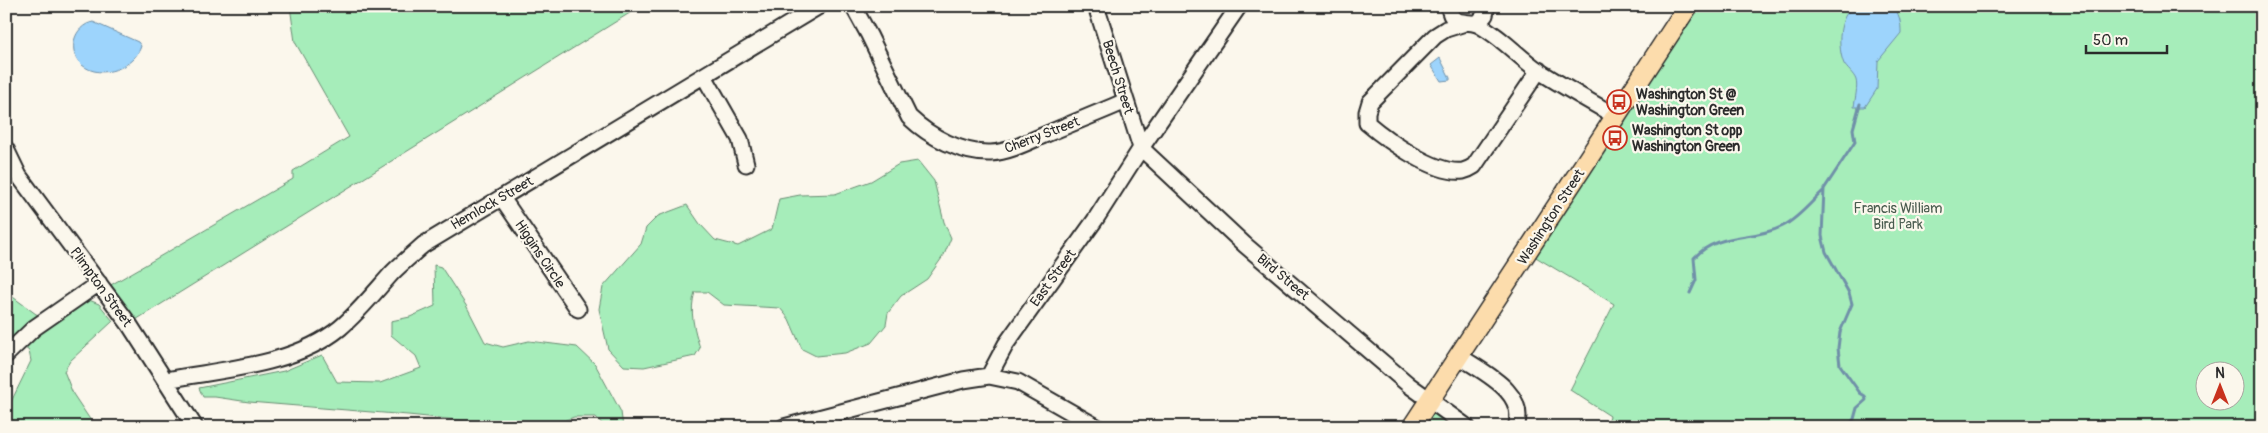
<svg xmlns="http://www.w3.org/2000/svg" width="2268" height="433" viewBox="0 0 2268 433" font-family="Pangolin,sans-serif">
	<rect width="100%" height="100%" fill="#fbf7ec"/>
	<filter id="ink" filterUnits="userSpaceOnUse"><feTurbulence type="fractalNoise" baseFrequency=".02" numOctaves="2"/><feDisplacementMap in="SourceGraphic" scale="10" xChannelSelector="R" yChannelSelector="G"/><feConvolveMatrix kernelMatrix="1 2 1 2 8 2 1 2 1" color-interpolation-filters="sRGB"/></filter>
	<g filter="url(#ink)">
		<path fill="#a6edba" stroke="#688c72" fill-rule="evenodd" d="M290,6H641L134,321L109,286L293,179V171L349,137L295,42Z
			M1693,6H2262V427H1606L1610,416L1570,390L1614,304L1534,256ZM2206,370H2236V400H2206Z
			M918,161L934,181L944,222L951,238L944,255L927,279L901,296L888,313L886,325L871,343L845,353L816,356L802,349L789,319L780,308L724,305L707,292H695C689,311 694,329 700,348L695,356L644,367L624,366L608,349L599,309L603,287L641,244L646,228L658,216L687,205L700,224L715,240L738,246L772,229L779,199L800,195L835,194L871,181L899,164Z
			M434,265L441,267L467,307L485,342L503,347L529,341L577,347L595,364L621,412L623,427H605L596,417H574L547,427H527L408,415L249,402L215,397H203L199,388L284,371L322,355L337,382L380,383L421,368L416,356L391,335V321L410,317L435,306Z
			M6,292L36,314L57,321L89,300L99,304L113,321L70,361L64,371L73,394L95,427H6V412L31,361L29,351L6,333Z
			M1435,411L1458,427H1424Z"/>
		<path fill="#9dd4fc" stroke="#6f90a8" d="M1854,6H1891C1900,12 1901,23 1901,33L1878,61L1877,89L1865,107H1854C1855,99 1858,87 1856,80C1854,74 1847,69 1844,64C1837,47 1838,16 1854,6Z
			M93,22L138,42L141,46C135,67 101,81 82,65C67,52 73,26 93,22Z
			M1440,58L1450,78V80L1441,81L1431,65Z"/>
		<g fill="none" stroke-linecap="round" stroke-linejoin="round">
			<path stroke="#6f90a8" stroke-width="3" d="M1690,293L1696,280L1694,258C1718,231 1754,241 1783,226C1799,218 1812,201 1824,190
				M1847,427L1854,419L1857,408L1866,400L1865,396L1860,393L1840,365L1838,348L1840,332L1852,304L1849,293L1826,252L1822,236L1824,189L1855,142L1853,129L1860,104"/>
			<g stroke="#2b2b2b" stroke-width="19">
				<path id="minor" d="M853,6L869,35L909,117C930,137 962,154 991,153C1008,152 1026,143 1042,136C1070,124 1098,113 1126,101
					M1096,6L1141,148L1245,245L1409,385L1467,427
					M1449,6C1451,27 1463,20 1477,24L1485,15L1487,6
					M1462,24L1446,29L1435,36L1370,102L1367,112V123C1387,140 1436,175 1463,171C1467,170 1471,168 1474,166L1539,70
					M1477,24C1501,36 1517,56 1539,71C1564,87 1591,102 1617,117
					M704,76L740,139L746,164
					M6,149L19,176L129,324L195,427
					M502,198L578,309
					M6,355L34,328L99,283
					M1459,356C1482,372 1528,392 1516,427
					M989,376L1018,382L1097,427
					M166,380C223,369 293,366 340,328C359,312 375,292 392,273C402,263 413,254 423,245L819,6
					M784,427L963,380L989,376L1006,344L1095,220L1141,148L1239,6"/>
			</g>
			<g stroke="#2b2b2b" stroke-width="22">
				<path id="major" d="M1412,427L1688,6"/>
			</g>
			<use href="#minor" stroke="#fbf7ec" stroke-width="15"/>
			<use href="#major" stroke="#fcdcac" stroke-width="19"/>
		</g>
	</g>
	<defs>
		<g id="bus-ring" transform="scale(1.25)"><circle r="9.5" fill="#fbf7ec" stroke="#c8321e" stroke-width="1.5"/><path d="M-5-6H5V4H4V6H2V4H-2V6H-4V4H-5ZM-3.5-4V0h7V-4ZM-3.5 1.2v1.5H-2V1.2ZM2 1.2v1.5H3.5V1.2Z" fill="#c8321e"/></g>
	</defs>
	<g fill-rule="evenodd">
		<use href="#bus-ring" x="1619" y="102"/>
		<use href="#bus-ring" x="1615" y="138"/>
	</g>
	<g text-anchor="middle" dominant-baseline="central" stroke-width="4.5" stroke-linejoin="round" paint-order="stroke">
		<g font-size="14" fill="#2b2b2b" stroke="#fbf7ec">
			<text transform="translate(1118 77) rotate(73)">Beech Street</text>
			<text transform="translate(1042 135) rotate(-21)">Cherry Street</text>
			<text transform="translate(492 203) rotate(-30)">Hemlock Street</text>
			<text transform="translate(1551 217) rotate(-57)">Washington Street</text>
			<text transform="translate(540 254) rotate(56)">Higgins Circle</text>
			<text transform="translate(1283 277) rotate(40)">Bird Street</text>
			<text transform="translate(1053 278) rotate(-54)">East Street</text>
			<text transform="translate(101 287) rotate(54)">Plimpton Street</text>
		</g>
		<g font-size="14" font-weight="bold" fill="#2b2b2b" stroke="#fbf7ec" text-anchor="start">
			<text x="1636" y="94">Washington St @<tspan x="1636" dy="16">Washington Green</tspan></text>
			<text x="1632" y="130">Washington St opp<tspan x="1632" dy="16">Washington Green</tspan></text>
		</g>
		<g font-size="14" fill="#4a5c4f" stroke="#fbf7ec">
			<text x="1898" y="208">Francis William<tspan x="1898" dy="16">Bird Park</tspan></text>
		</g>
	</g>
	<rect width="2268" height="433" fill="none" stroke="#fbf7ec" stroke-width="25"/>
	<rect x="12" y="12" width="2243" height="408" fill="none" stroke="#2b2b2b" stroke-width="2" filter="url(#ink)"/>
	<g transform="translate(2220 386)"><circle r="24" fill="#fbf7ec" stroke="#a8a59f"/>
	<path d="M0-4L9 19L0 12L-9 19Z" fill="#c8321e"/>
	<text y="-8" font-size="14" font-weight="bold" text-anchor="middle" fill="#2b2b2b">N</text>
	</g>
	<path d="M2086 45v8h81v-8" fill="none" stroke="#2b2b2b" stroke-width="2.5"/>
	<text x="2093" y="45" font-size="15" fill="#2b2b2b" stroke="#fbf7ec" stroke-width="4" paint-order="stroke">50 m</text>
</svg>
